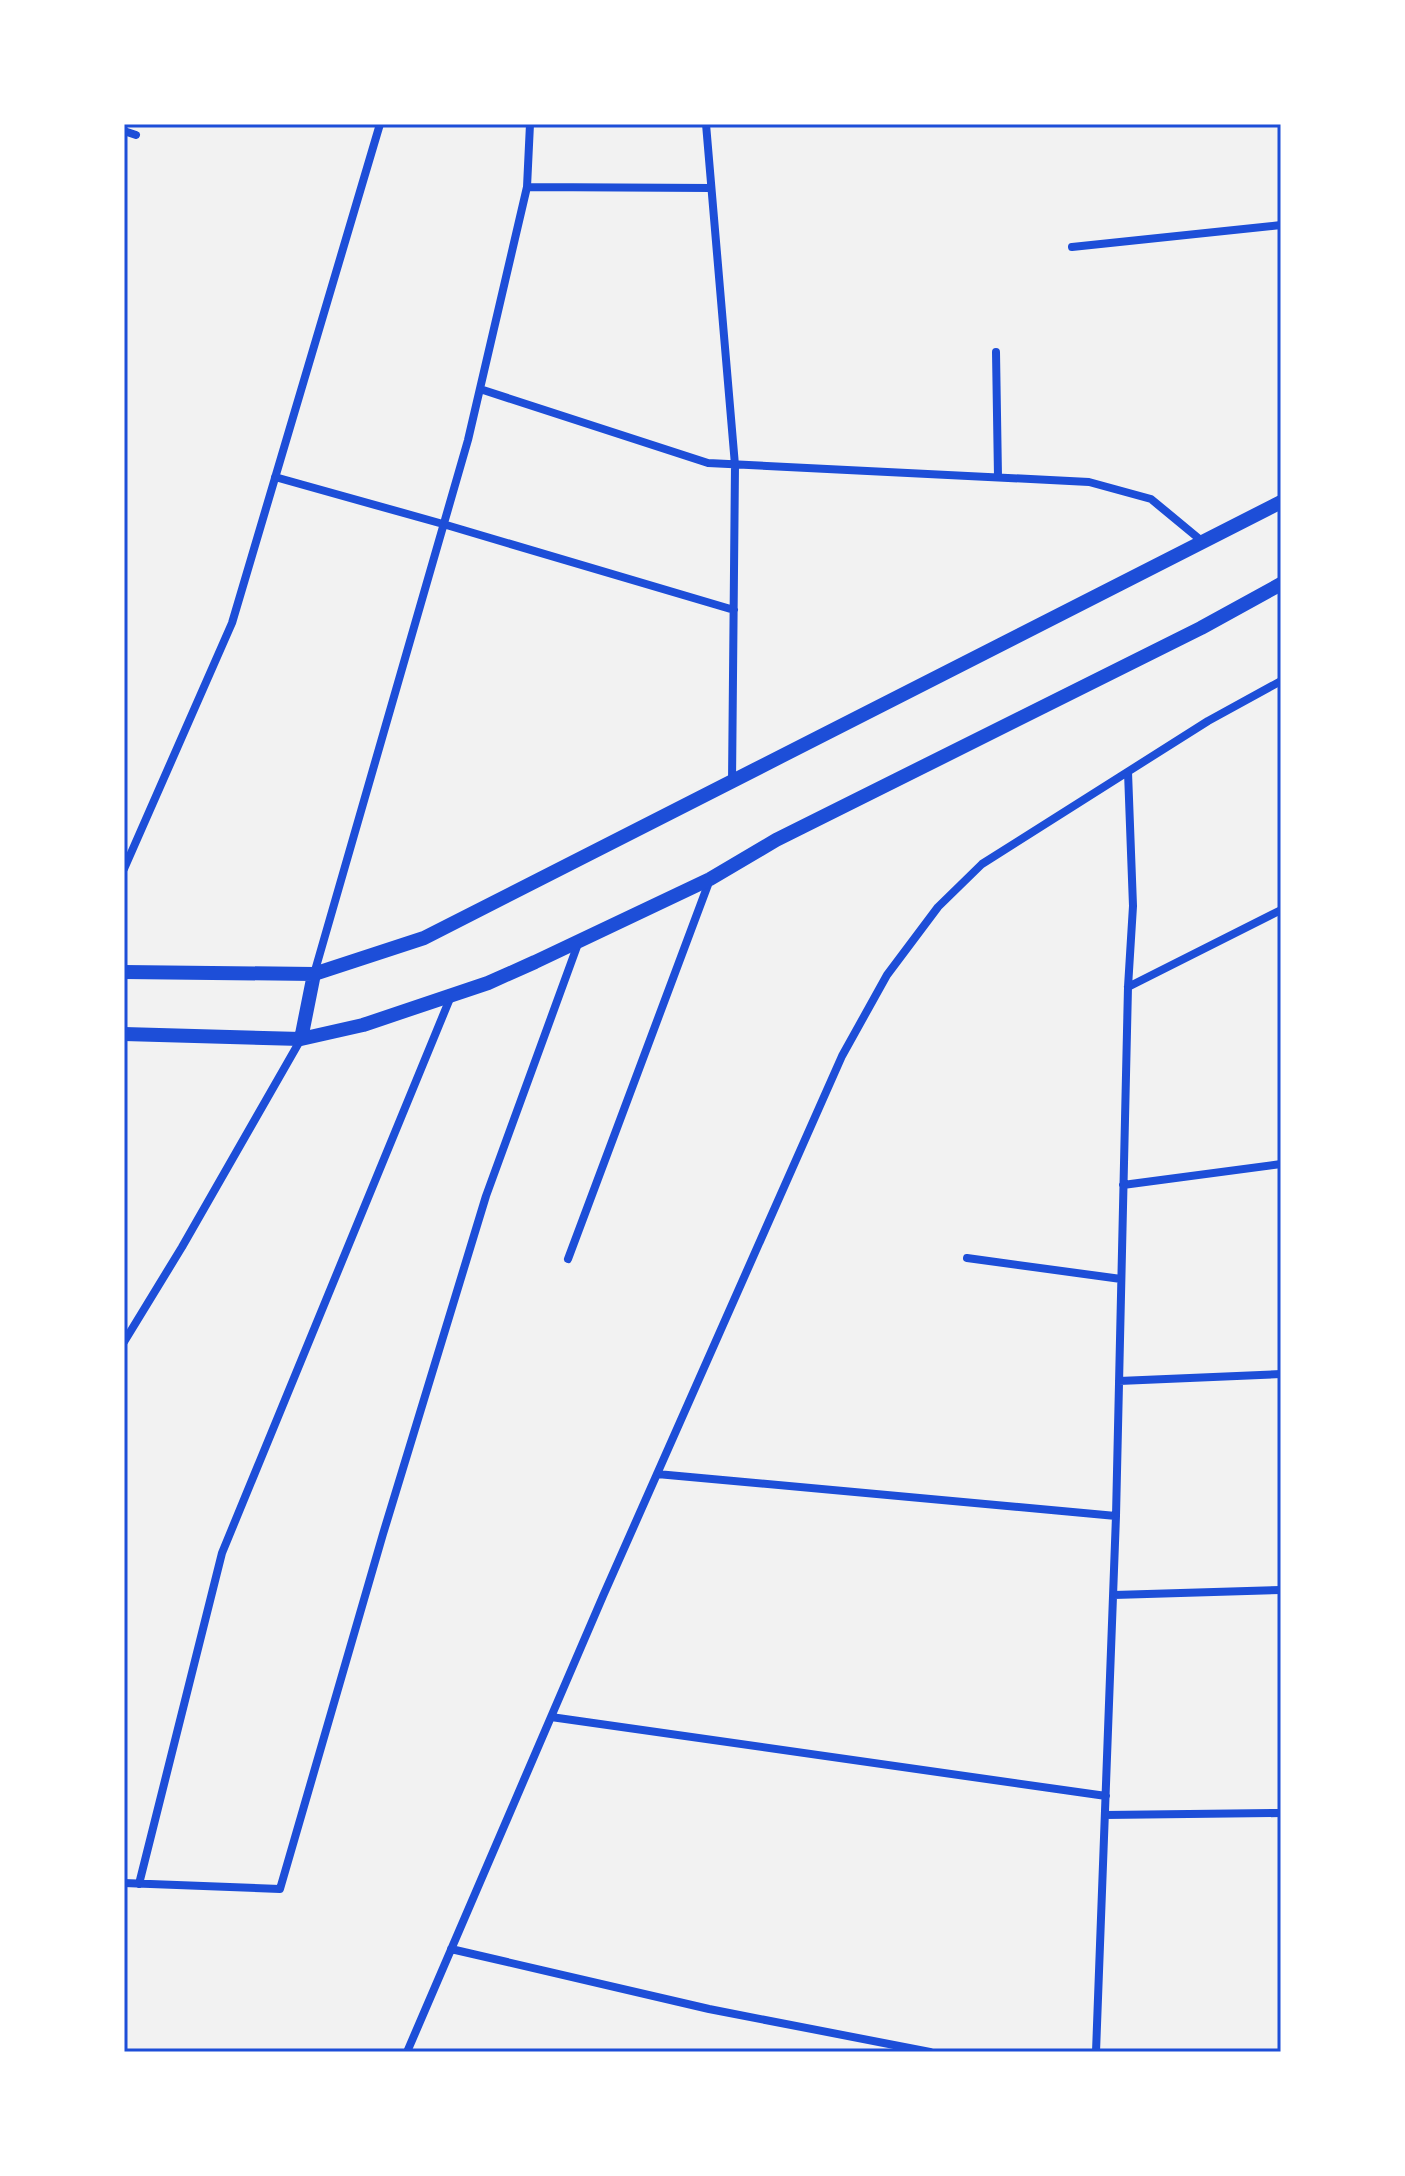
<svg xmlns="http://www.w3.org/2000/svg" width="1405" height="2176" viewBox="0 0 1405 2176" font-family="'Noto Sans',sans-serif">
	<rect width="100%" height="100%" fill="#f2f2f2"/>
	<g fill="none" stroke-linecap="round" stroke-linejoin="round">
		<path stroke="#1d4ed8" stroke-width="8" d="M706,124L735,465L732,782
			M124,131L136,135
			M527,187L711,188
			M1072,247L1281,225
			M996,352L998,477
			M480,389L708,463L1089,482L1151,499L1203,542
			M275,477L443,524L734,610
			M124,869L232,623L380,124
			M314,974L468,440L527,187L530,124
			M1128,987L1281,910
			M1123,1185L1281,1164
			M967,1258L1121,1279
			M568,1259L709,882
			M124,1342L182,1247L301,1039
			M1119,1381L1281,1374
			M657,1474L1116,1516
			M1114,1595L1281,1590
			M551,1717L1106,1796
			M1105,1815L1281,1813
			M124,1883L280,1889L383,1534L486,1196L579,941
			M139,1884L222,1553L451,996
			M451,1949L709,2009L930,2052
			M407,2052L603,1596L842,1056L887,975L938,907L982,864L1208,721L1281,681
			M1096,2052L1116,1516L1128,987L1133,906L1128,772"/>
		<path stroke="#1d4ed8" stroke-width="14" d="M124,972L314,974L424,938L1281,502
			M124,1034L301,1039L363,1025L488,983L535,962L710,879L776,840L1201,628L1281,584
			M301,1039L314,974"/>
	</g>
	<rect width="1405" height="2176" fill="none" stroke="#ffffff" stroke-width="252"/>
	<rect x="126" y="126" width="1153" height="1924" fill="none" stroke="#1d4ed8" stroke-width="3"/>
</svg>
